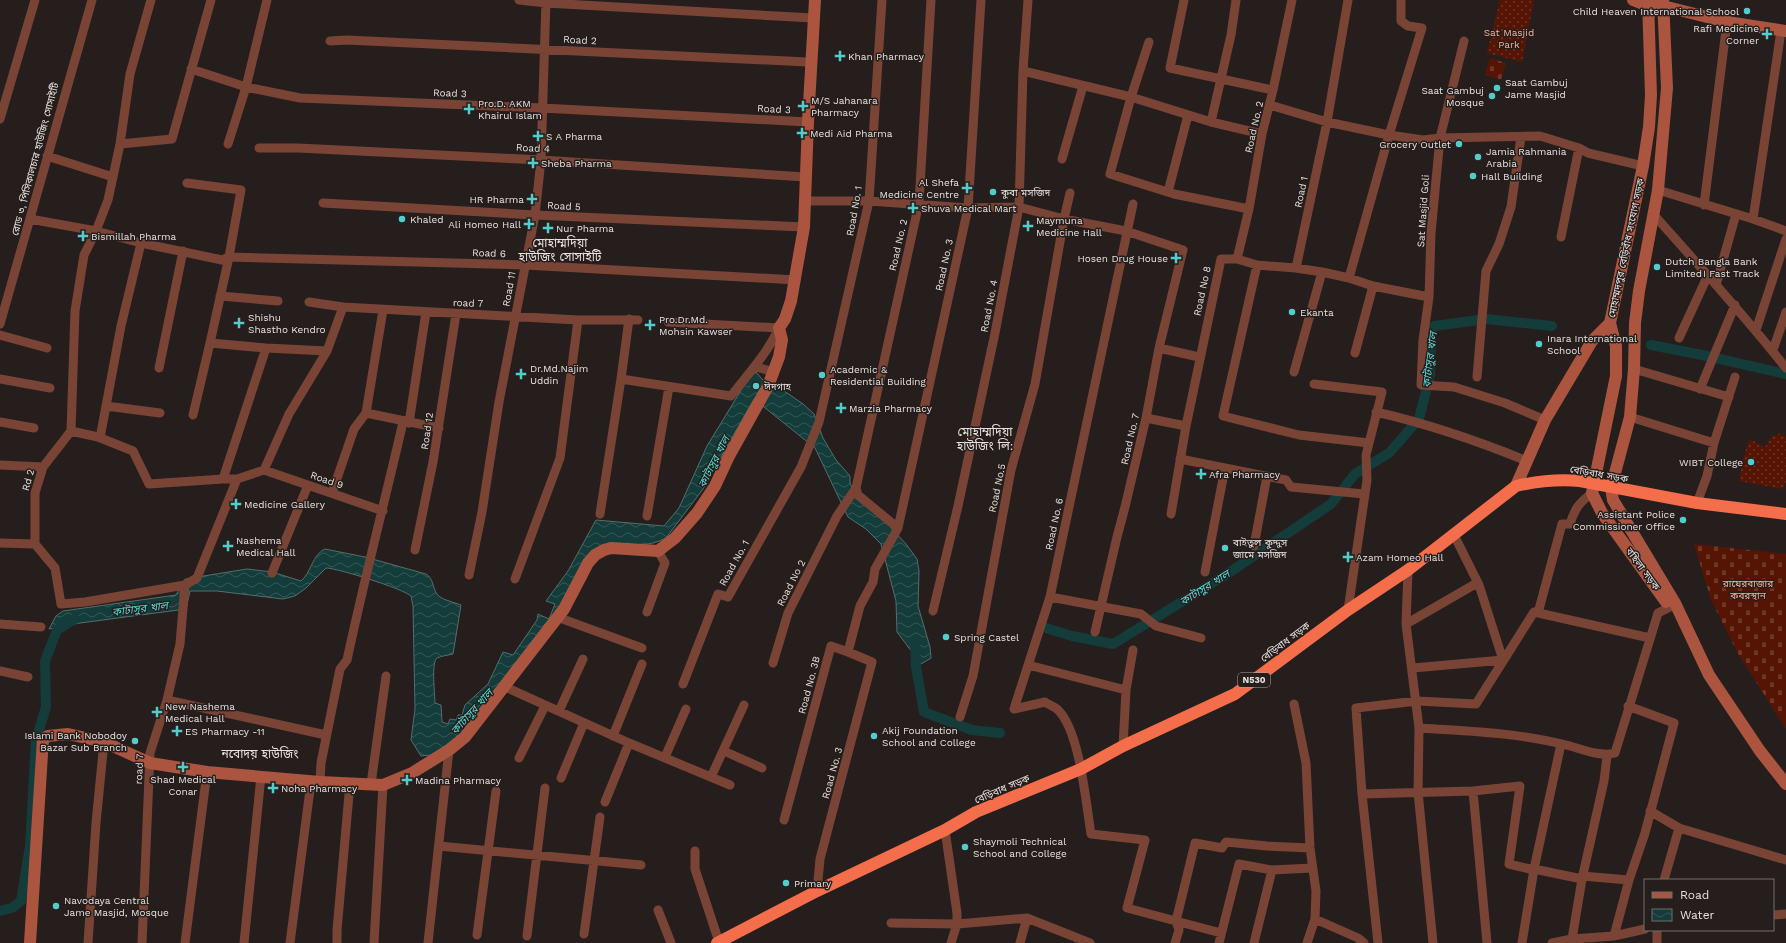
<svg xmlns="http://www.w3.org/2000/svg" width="1786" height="943" viewBox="0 0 1786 943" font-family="'Work Sans','Noto Sans Bengali',sans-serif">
	<defs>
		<pattern id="grass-dots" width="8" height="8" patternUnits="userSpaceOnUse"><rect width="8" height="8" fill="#561504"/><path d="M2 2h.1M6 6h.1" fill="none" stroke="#6e3728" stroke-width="1.8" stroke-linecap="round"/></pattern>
		<pattern id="cemetery-stones" width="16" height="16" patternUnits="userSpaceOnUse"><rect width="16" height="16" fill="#561504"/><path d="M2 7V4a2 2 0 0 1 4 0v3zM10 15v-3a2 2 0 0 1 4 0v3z" fill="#6e3728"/></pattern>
		<pattern id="water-waves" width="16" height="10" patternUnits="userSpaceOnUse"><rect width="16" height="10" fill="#133c3b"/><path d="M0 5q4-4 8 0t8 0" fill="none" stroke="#355857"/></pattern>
	</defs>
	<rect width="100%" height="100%" fill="#261e1c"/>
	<path fill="url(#grass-dots)" d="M1500,0H1534L1522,62L1487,53Z
		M1779,433L1786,437V482L1782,489L1739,481L1743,460L1749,439L1765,447L1773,435L1777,436Z"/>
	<path fill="url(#cemetery-stones)" d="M1490,58L1506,63L1501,80L1485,75Z
		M1694,544L1786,554V729L1737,652L1711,600Z"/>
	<path fill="url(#water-waves)" stroke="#536e6c" d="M756,372L768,386H777L803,404L814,414L823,438L836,460L850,476V483L857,499L882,518L906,544L917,559L919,571L918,606L930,647L931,658L921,664L897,632L896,601L881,544L866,529L848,517L815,448L754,399L703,489L666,538C649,548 623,545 603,545L571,593L457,738L431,755L421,756L411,740L415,709L413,606L411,596C404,589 337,568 326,568L306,588L295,596L283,599L217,591H190L186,609L80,623L49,629L56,616L63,611L176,595L185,579L247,569L272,572L301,581C311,573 312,555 325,549L365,557L426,574C434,579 432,587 437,594C441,600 454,602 461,605L453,654C449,655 441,656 437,658C431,662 435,696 435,703L441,705L442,722L448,724L450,719L456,720L458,715H462L465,705L488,684L503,652L513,655L537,620L538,614L549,619L555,604L546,601L568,571L596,520L664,526L679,508L707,446L751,374Z"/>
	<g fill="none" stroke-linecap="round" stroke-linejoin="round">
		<path stroke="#133c3b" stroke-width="10" d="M1651,345L1702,355L1786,374
			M1046,628L1072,636L1113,644L1227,574L1331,504L1355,474L1389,453L1419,419L1430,375L1431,333L1434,326L1486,319L1552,326
			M915,645L916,667L924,712L972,730L1000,733
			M0,911L12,908L21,901L30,846L36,740L46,707L45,661L57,630L75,619"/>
		<path stroke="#794436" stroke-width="9" d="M519,0L546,3L813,18
			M1184,0L1170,68L1273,90
			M330,41L347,40L807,62L812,65
			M1464,41L1440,138L1431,233L1429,297L1423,340L1421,385L1454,387L1505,403L1545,420
			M1149,42L1131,97L1110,174L1174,194L1249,209
			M191,69L246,87L300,98L542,108L808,122
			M1023,71L1131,97L1211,122L1262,134
			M1270,105L1327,122L1389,135L1423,140L1440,138L1540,136L1579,148L1588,153L1643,166
			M0,119L35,0
			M1211,122L1231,35L1236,0
			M120,144L172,139L211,0
			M228,144L246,87L267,0
			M259,148H298L541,160L806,177
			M47,156L113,177
			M1062,159L1083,86
			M187,183L241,190L229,257L525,265L796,280
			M1658,190L1753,219L1786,231
			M1168,192L1188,115
			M806,201H869L968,208L1019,207L1064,219L1126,231L1183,250L1159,348L1146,418L1125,507L1117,537L1095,632
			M323,203L535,215L804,227
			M1704,205L1727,22
			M1653,214C1698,264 1744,315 1786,368
			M30,219L96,231L84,255L75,311L71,431
			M1753,219L1781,31
			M1561,237L1579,148
			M1237,259L1249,209L1262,134L1273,90L1292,0
			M1257,265L1223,416L1299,435L1369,443
			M1296,268L1327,122L1348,0
			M1349,278L1389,135L1422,28L1408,26L1401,21V0
			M1716,285L1736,214
			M220,296L278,301
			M309,302L343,307
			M0,324L92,0
			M1756,330L1786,239
			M0,335L47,348
			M1679,338L1708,275
			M1159,348L1199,357
			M1773,350L1786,312
			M327,351L343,307L578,320H638
			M1355,353L1373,286
			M756,367L767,370L773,374
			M159,368L183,251
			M1634,369L1729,397
			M1294,372L1322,272
			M1477,377L1486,271L1499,244L1511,207L1521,137
			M0,379L50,388
			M621,379L731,396C748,374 767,354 779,328L668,322
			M1314,384L1382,392L1366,455L1367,480L1348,610
			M1700,389L1735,305
			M106,406L160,413
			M1376,412C1429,424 1478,441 1527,461
			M366,413L439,428
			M193,415L210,343
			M1630,417L1714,443
			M1146,418L1186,426
			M0,422L34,428
			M409,423L426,312
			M71,431L98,437L133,451L149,484L223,479H237
			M100,438L121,326L141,243
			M1180,459L1286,480L1291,487L1364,494
			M0,465L43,467
			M264,470L383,511
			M223,479L266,348
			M856,488L858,495L898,528
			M332,493L354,429L366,413L383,310
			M1697,503L1707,476L1714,443L1735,377
			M600,514L621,379L629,319
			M1171,514L1186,426L1221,259H1237L1257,265L1296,268L1322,272L1349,278L1373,286L1429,297
			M647,516L669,387
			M1454,535L1479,585L1503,660
			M0,543L35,544L55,568L61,604L85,602L185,585L197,578L237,479L264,470L289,414L327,351L266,348L210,343L229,257L222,260L141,243L96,231L108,200L120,144L130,74L151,0
			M35,544V493L43,467L71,431
			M1254,546L1267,476
			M415,550L433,462L456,314
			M1408,570L1406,624L1419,728L1418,792L1433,943
			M1205,572L1225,468
			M272,573L308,485
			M469,575L482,512L499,402L535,215L541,160L546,0
			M515,579L560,458L578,320
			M1050,597L1141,614L1156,626L1201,638
			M933,611L958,506L995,333L1019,207L1023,71L1028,0
			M647,612L665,563L658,551
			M1538,613L1562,524H1570C1575,508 1579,503 1592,493
			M557,617L642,648
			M0,624L41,627
			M1406,624L1477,583
			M773,663L788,613L837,516L856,488L919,203L931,0
			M1028,665L1126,690
			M1413,668L1503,660
			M0,671L28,677
			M683,684L718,594L728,597L801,467L819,422L869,201L882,0
			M503,686L629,743L730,785
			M167,700L326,735
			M1294,704L1306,763L1310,848L1316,891L1315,919
			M1014,709L1050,597L1133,204
			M1014,709L1045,702C1049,705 1055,707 1058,710C1080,731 1086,804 1091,834L1145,840L1127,908L1221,933
			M559,711L583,659
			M960,717L973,676L1011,470L1035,384L1064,219L1070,193
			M1419,728C1470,731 1521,733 1570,746C1584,750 1601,757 1615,753L1658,613L1670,607
			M613,736L642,664
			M1123,746L1126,690L1133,650
			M724,751L762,768
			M665,757L686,709
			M519,758L545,706
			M711,777L744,705
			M561,778L584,723
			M320,782L321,763L340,669L347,660C364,580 385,501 403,422
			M371,784L386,676
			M1473,791L1487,943
			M1362,794L1473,791L1520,786L1509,864L1530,869H1534L1582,879
			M605,802L629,743
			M1650,811L1679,828L1786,860
			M784,820L831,646L848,652L860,606L873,582L875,569L898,528L968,208L981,0
			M945,830L957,913V924L951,943
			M439,846L641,865
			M695,851V869L719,942
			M1582,876L1629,880
			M1664,880L1679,828
			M817,891L820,859L872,662L848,652
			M658,910L671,943
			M1773,915L1786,914
			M891,923L957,924L1027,918L1090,943
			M1657,930V943
			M584,934L600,817
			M477,935L496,791
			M527,936L545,788
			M1614,936L1629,880L1645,833L1674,723L1628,706
			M1572,939L1582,879L1604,781L1607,756
			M88,943L96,823L104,742
			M142,943L150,753L167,700L180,644L185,585
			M185,943L207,772
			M244,943L261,776
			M290,943L311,782
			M337,943V930L350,783
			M374,943L383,785
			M428,943L449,750
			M1020,943L1027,918
			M1175,943L1179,930L1176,921L1195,843L1222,848L1226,842L1267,846L1310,848
			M1219,943L1239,864L1272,870L1312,868
			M1254,943L1272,870
			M1307,943L1315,919L1358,938L1364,943
			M1378,943L1362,794L1356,708L1417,701L1476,704L1534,612L1650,638
			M1522,943L1534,869L1561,744
			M1552,943L1572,939L1614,936L1645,929"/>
		<path stroke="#ab5540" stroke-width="12" d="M1633,0L1648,6H1663L1727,22L1786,31
			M1648,0L1651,95L1649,127L1643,166L1610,323L1616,346V376L1592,493L1602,513L1666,602
			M1663,0L1667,88L1658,190L1639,291L1635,323L1634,369L1630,417L1611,488L1613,500L1675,603L1709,675L1760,751L1786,784
			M1516,486L1545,420L1592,341L1610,323
			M30,943L43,739L48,736L68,734L104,742L150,763L207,772L320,782L383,785L412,773L449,750L465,737L564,609L588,563L595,555L604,550L611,548L658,551L675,538L697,513L715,486L729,456L768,386L779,357L782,340L779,328L785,319L791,301L804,227L808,122L815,0"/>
		<path stroke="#f56e4c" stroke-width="12" d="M717,943L817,891L945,830L976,812L1081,769L1123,746L1235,694L1348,610L1408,570L1516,486C1538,481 1557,479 1580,481L1697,503L1786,514"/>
	</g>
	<g fill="#53cdcb" stroke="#261e1c" stroke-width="1.5">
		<circle cx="1747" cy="11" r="4"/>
		<path d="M1765 28h4v4h4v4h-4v4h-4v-4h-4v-4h4z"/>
		<path d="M838 50h4v4h4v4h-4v4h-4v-4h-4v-4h4z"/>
		<circle cx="1497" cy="88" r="4"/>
		<circle cx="1492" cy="96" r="4"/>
		<path d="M801 100h4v4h4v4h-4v4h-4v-4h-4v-4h4z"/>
		<path d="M467 103h4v4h4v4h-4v4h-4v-4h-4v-4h4z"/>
		<path d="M800 127h4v4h4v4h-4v4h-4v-4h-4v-4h4z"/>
		<path d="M536 130h4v4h4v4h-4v4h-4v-4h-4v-4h4z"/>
		<circle cx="1459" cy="144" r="4"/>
		<circle cx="1478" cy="157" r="4"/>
		<path d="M531 157h4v4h4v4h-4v4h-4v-4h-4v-4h4z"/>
		<circle cx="1473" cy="176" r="4"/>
		<path d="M965 182h4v4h4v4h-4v4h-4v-4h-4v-4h4z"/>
		<circle cx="993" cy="192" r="4"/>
		<path d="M530 193h4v4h4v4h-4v4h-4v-4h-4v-4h4z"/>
		<path d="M911 202h4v4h4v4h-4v4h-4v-4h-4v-4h4z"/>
		<circle cx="402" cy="219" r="4"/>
		<path d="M527 218h4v4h4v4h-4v4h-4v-4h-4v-4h4z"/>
		<path d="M1026 220h4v4h4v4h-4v4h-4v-4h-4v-4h4z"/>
		<path d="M546 222h4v4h4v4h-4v4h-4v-4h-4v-4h4z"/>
		<path d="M81 230h4v4h4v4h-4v4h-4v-4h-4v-4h4z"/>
		<path d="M1174 252h4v4h4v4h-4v4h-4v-4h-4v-4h4z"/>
		<circle cx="1657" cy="267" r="4"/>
		<circle cx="1292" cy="312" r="4"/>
		<path d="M237 317h4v4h4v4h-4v4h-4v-4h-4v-4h4z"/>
		<path d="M648 319h4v4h4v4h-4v4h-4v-4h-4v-4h4z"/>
		<circle cx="1539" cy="344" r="4"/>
		<path d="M519 368h4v4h4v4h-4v4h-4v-4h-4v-4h4z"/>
		<circle cx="822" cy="375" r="4"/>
		<circle cx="756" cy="386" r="4"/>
		<path d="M839 402h4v4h4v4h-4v4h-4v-4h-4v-4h4z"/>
		<circle cx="1751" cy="462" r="4"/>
		<path d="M1199 468h4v4h4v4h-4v4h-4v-4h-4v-4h4z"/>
		<path d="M234 498h4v4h4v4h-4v4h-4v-4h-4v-4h4z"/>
		<circle cx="1683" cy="520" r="4"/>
		<path d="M226 540h4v4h4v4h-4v4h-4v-4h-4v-4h4z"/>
		<circle cx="1225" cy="548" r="4"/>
		<path d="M1346 551h4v4h4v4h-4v4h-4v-4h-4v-4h4z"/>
		<circle cx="946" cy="637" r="4"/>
		<path d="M155 706h4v4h4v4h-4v4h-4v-4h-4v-4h4z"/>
		<path d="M175 725h4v4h4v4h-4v4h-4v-4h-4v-4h4z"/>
		<circle cx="874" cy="736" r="4"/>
		<circle cx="135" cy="741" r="4"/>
		<path d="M181 761h4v4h4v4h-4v4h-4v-4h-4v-4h4z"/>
		<path d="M405 774h4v4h4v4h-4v4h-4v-4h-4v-4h4z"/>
		<path d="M271 782h4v4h4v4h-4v4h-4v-4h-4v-4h4z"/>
		<circle cx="965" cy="847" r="4"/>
		<circle cx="786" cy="883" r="4"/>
		<circle cx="56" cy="906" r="4"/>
	</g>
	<g text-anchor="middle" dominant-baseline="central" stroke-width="3" stroke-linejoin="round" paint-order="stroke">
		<rect fill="#261e1c" stroke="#ada6a4" stroke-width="1" x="1238" y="673" width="32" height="14" rx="3"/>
		<g font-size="9" font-weight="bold" fill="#e7e1df">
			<text x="1254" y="680">N530</text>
		</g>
		<g font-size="10" fill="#e7e1df" stroke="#261e1c" text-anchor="start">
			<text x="1739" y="11" text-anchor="end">Child Heaven International School</text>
			<text x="1759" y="28" text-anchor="end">Rafi Medicine<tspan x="1759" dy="12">Corner</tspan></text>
			<text x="848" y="56">Khan Pharmacy</text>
			<text x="1505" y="82">Saat Gambuj<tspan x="1505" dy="12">Jame Masjid</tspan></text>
			<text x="1484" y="90" text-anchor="end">Saat Gambuj<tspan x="1484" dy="12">Mosque</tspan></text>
			<text x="811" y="100">M/S Jahanara<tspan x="811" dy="12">Pharmacy</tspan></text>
			<text x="478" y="103">Pro.D. AKM<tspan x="478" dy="12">Khairul Islam</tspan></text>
			<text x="810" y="133">Medi Aid Pharma</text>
			<text x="546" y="136">S A Pharma</text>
			<text x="1451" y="144" text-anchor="end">Grocery Outlet</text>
			<text x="1486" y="151">Jamia Rahmania<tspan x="1486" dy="12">Arabia</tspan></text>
			<text x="541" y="163">Sheba Pharma</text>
			<text x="1481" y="176">Hall Building</text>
			<text x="959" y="182" text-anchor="end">Al Shefa<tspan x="959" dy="12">Medicine Centre</tspan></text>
			<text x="1001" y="192">কুবা মসজিদ</text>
			<text x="524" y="199" text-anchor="end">HR Pharma</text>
			<text x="921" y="208">Shuva Medical Mart</text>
			<text x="410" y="219">Khaled</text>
			<text x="1036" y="220">Maymuna<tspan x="1036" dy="12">Medicine Hall</tspan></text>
			<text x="521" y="224" text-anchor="end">Ali Homeo Hall</text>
			<text x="556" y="228">Nur Pharma</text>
			<text x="91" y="236">Bismillah Pharma</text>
			<text x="1168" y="258" text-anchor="end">Hosen Drug House</text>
			<text x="1665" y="261">Dutch Bangla Bank<tspan x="1665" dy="12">Limited। Fast Track</tspan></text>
			<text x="1300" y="312">Ekanta</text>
			<text x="248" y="317">Shishu<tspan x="248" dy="12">Shastho Kendro</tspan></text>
			<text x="659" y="319">Pro.Dr.Md.<tspan x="659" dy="12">Mohsin Kawser</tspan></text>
			<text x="1547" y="338">Inara International<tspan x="1547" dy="12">School</tspan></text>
			<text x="530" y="368">Dr.Md.Najim<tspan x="530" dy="12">Uddin</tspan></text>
			<text x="830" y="369">Academic &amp;<tspan x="830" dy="12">Residential Building</tspan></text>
			<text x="764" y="386">ঈদগাহ</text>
			<text x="849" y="408">Marzia Pharmacy</text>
			<text x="1743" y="462" text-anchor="end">WIBT College</text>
			<text x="1209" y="474">Afra Pharmacy</text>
			<text x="244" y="504">Medicine Gallery</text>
			<text x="1675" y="514" text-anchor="end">Assistant Police<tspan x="1675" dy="12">Commissioner Office</tspan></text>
			<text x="236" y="540">Nashema<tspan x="236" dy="12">Medical Hall</tspan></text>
			<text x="1233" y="542">বাইতুল কুদ্দুস<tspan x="1233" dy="12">জামে মসজিদ</tspan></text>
			<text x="1356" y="557">Azam Homeo Hall</text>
			<text x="954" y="637">Spring Castel</text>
			<text x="165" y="706">New Nashema<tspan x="165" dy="12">Medical Hall</tspan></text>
			<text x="882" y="730">Akij Foundation<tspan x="882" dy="12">School and College</tspan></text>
			<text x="185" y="731">ES Pharmacy -11</text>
			<text x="127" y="735" text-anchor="end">Islami Bank Nobodoy<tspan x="127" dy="12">Bazar Sub Branch</tspan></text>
			<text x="183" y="779" text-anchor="middle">Shad Medical<tspan x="183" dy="12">Conar</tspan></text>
			<text x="415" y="780">Madina Pharmacy</text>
			<text x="281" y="788">Noha Pharmacy</text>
			<text x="973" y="841">Shaymoli Technical<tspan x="973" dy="12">School and College</tspan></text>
			<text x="794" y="883">Primary</text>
			<text x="64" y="900">Navodaya Central<tspan x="64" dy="12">Jame Masjid, Mosque</tspan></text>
		</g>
		<g font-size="10" fill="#f4ae9c" stroke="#261e1c">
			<text x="1509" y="32">Sat Masjid<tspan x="1509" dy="12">Park</tspan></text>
			<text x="1748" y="583">রায়েরবাজার<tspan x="1748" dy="12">কবরস্থান</tspan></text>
		</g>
		<g font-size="10" fill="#e7e1df" stroke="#261e1c">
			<text transform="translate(580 40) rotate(3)">Road 2</text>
			<text transform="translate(450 93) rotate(2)">Road 3</text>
			<text transform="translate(774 109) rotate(3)">Road 3</text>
			<text transform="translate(1254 127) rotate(-77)">Road No. 2</text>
			<text transform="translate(533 148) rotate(3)">Road 4</text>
			<text transform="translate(35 159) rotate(-75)">রোড ৩, পিসিকালচার হাউজিং সোসাইটি</text>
			<text transform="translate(1301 192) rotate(-78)">Road 1</text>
			<text transform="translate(564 206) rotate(3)">Road 5</text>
			<text transform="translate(854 211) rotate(-80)">Road No. 1</text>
			<text transform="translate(1423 211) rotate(-86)">Sat Masjid Goli</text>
			<text transform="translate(898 245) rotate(-77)">Road No. 2</text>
			<text transform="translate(1626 248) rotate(-78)">মোহাম্মদপুর বেড়িবাঁধ সংযোগ সড়ক</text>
			<text transform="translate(489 253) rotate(2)">Road 6</text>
			<text transform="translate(944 265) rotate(-78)">Road No. 3</text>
			<text transform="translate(509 289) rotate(-80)">Road 11</text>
			<text transform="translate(1202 291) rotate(-78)">Road No 8</text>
			<text transform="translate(468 303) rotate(2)">road 7</text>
			<text transform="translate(989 306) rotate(-79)">Road No. 4</text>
			<text transform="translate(427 431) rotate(-82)">Road 12</text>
			<text transform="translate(1130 439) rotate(-77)">Road No. 7</text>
			<text transform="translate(1599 474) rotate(10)">বেড়িবাধ সড়ক</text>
			<text transform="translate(28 480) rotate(-75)">Rd 2</text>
			<text transform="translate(327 480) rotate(19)">Road 9</text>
			<text transform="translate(997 488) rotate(-78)">Road No.5</text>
			<text transform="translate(1054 524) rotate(-78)">Road No. 6</text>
			<text transform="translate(734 563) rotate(-61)">Road No. 1</text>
			<text transform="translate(1643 569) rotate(54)">বছিলা সড়ক</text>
			<text transform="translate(791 583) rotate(-63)">Road No 2</text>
			<text transform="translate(1285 642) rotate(-37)">বেড়িবাধ সড়ক</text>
			<text transform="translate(809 685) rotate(-75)">Road No. 3B</text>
			<text transform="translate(139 769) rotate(-87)">road 7</text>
			<text transform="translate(832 773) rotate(-75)">Road No. 3</text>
			<text transform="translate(1002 789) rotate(-23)">বেড়িবাধ সড়ক</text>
		</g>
		<g font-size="11" font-style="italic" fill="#54d9d6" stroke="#261e1c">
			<text transform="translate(1430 360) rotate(-83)">কাটাসুর খাল</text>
			<text transform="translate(714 462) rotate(-63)">কাটাসুর খাল</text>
			<text transform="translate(1205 588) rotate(-32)">কাটাসুর খাল</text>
			<text transform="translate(140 609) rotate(-7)">কাটাসুর খাল</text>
			<text transform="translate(472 712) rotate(-48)">কাটাসুর খাল</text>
		</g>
		<g font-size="12" fill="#e7e1df" stroke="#261e1c">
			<text x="560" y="243">মোহাম্মদিয়া<tspan x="560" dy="14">হাউজিং সোসাইটি</tspan></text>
			<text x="985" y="432">মোহাম্মদিয়া<tspan x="985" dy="14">হাউজিং লি:</tspan></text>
			<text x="260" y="754">নবোদয় হাউজিং</text>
		</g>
	</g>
	<rect x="1644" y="879" width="130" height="52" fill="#261e1c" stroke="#736c6a"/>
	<rect x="1652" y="892" width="20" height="6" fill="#ab5540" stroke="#736c6a"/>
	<text x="1680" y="899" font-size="12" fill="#e7e1df">Road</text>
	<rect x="1652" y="909" width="20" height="12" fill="url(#water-waves)" stroke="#736c6a"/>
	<text x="1680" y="919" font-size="12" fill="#e7e1df">Water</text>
</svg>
